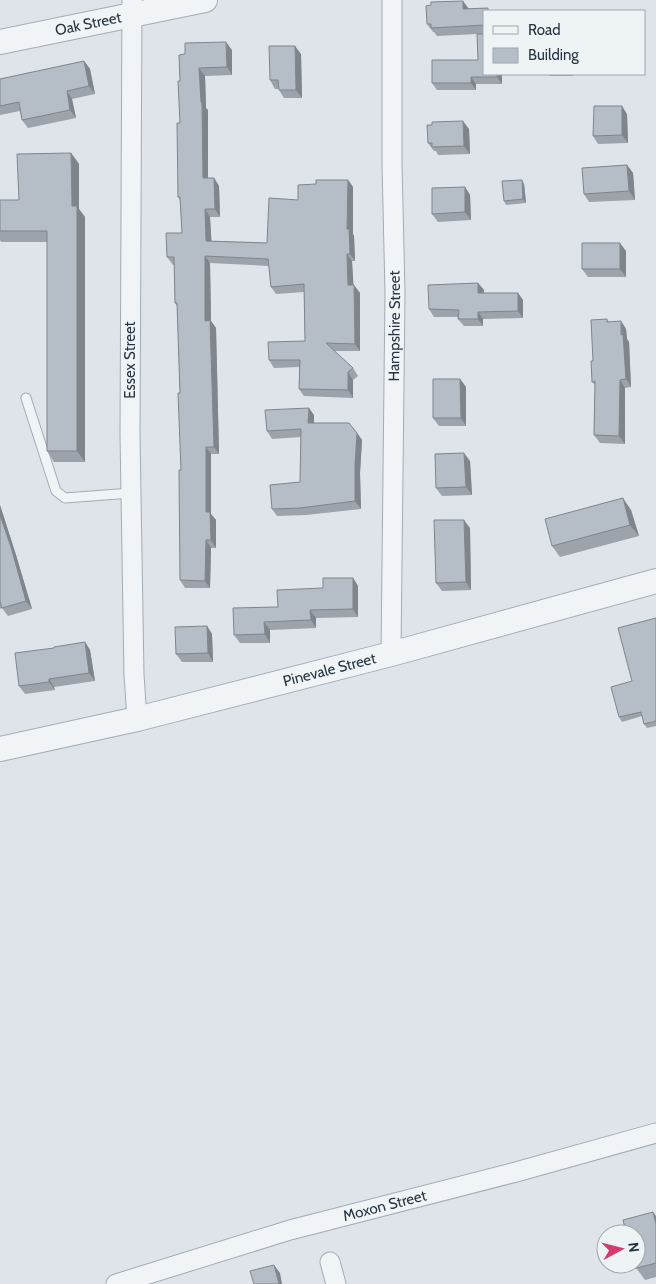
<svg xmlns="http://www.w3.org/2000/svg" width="656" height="1284" viewBox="0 0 656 1284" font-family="Cabin,sans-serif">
	<rect width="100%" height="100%" fill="#dee4e9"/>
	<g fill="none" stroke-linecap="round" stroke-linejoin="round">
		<g stroke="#a3acb3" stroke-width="11">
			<path id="service" d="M26,398L56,491L65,498L131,493"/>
		</g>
		<g stroke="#a3acb3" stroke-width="21">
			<g id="minor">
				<path d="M132,0L130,434L134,675L137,719"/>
				<path id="s1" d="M391,654L395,292L392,164V0"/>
				<path d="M330,1262L336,1284"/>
				<path id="s2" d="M116,1284L290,1230L516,1172L656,1133"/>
			</g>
		</g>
		<g stroke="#a3acb3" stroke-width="26">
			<g id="tertiary">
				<path id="s3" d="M0,42L205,0"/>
				<path id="s4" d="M0,749L137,719L391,654L656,581"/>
			</g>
		</g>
		<use href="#service" stroke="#f1f4f7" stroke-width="9"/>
		<use href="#minor" stroke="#f1f4f7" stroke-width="19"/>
		<use href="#tertiary" stroke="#f1f4f7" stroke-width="24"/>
	</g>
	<path fill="#9ca3aa" d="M469,9L485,11V33L502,74V84H476V90H437L432,83L478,60L477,34L437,36L434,32H433L427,24Z
		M232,50V75L205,76L206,108L208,110V178H214L219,186L220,217H210L211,241L267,243L298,200L316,184L348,180L353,187V234L354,236L355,261H352L353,285L360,293V351H334L353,368L358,376L353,380V398L304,396L299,389V367L274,368L269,360L305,341L304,292L276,294L271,287L269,266L210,263L211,321L216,328L219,454H211V514L216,520V548H211L210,588H185L180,580L181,470L180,393L177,306L175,303L174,265H173L167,257L182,233L180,200L178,197L180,123V81L185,54Z
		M301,54L302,98H284L279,90V89H275L270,80Z
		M84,61L90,69L95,94L72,99L76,118L28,128L22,120L20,111L0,115V79Z
		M548,74H573V76H550Z
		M627,114L628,143L598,144L593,136Z
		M469,129L470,154L438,155L436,151H434L428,143Z
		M71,153L79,164V209L85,217V462H54L47,451V242H1L0,240V200H19Z
		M627,165L633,173L635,200L589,202L584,194Z
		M524,184L526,203L506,205L504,201Z
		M465,187L470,195L471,220L438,222L432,214Z
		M626,251V277H588L582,269Z
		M478,283L484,290L483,293H518L523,300V318L483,319V326H464L458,319V317H434L429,309Z
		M607,319L609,322L621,321L626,329L627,339L629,342L631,387L625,388V444L600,443L594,435L595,385L592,382L593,361Z
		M460,379L466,387V426H439L433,418Z
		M314,415V423L357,433L362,440L360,473L361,509L306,515L277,516L272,509L300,482L301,437L272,439L267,431Z
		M470,461L472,495L442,496L436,488Z
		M0,505L16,555L32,609L8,616L2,608L0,609Z
		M631,510L639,536L560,557L552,546Z
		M470,528L471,590L442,591L436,583Z
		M353,578L358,586V617L316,618V628L270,630V643H240L234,635L278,607L323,588Z
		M656,618V726L647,728L644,724L642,716L622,722L619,717Z
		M207,626L212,634L213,662H182L176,654Z
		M85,642L90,650L95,681L54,687L55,690L25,694L19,686L54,648Z
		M656,1216V1277L645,1280L637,1269H635L632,1264H636V1234L626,1232Z"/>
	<path fill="#7f858b" d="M463,1L469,9H463Z
		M226,42L232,50V75L227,67Z
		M295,46L301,54L302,98L296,90Z
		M84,61L90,69L95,94L89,86Z
		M199,68L205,76L206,108L208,110V186L203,178Z
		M497,74H502V84L497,77Z
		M471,77L476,84V90L471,83Z
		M67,91L72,99L76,118L70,110Z
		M622,106L627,114L628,143L622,135Z
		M463,121L469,129L470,154L464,146Z
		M71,153L79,164V209L85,217V462L77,451Z
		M627,165L633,173L635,200L629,191Z
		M214,178L219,186L220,217L215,209Z
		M348,180L353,187V234L354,236L355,261L350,254L347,229Z
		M522,180L524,184L526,203L523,199Z
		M465,187L470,195L471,220L465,212Z
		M205,209L210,217L212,249L206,241Z
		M620,243L626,251V277L620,269Z
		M347,254L352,261L354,293L348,285Z
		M205,256L210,263L211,321L216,328L219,454L214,447L205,321Z
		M478,283L484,290L483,301L478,293Z
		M354,285L360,293V351L355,344Z
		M518,293L523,300V318L518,311Z
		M478,312L483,319V326L478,319Z
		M621,321L626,329L627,339L629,342L631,387L626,379Z
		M348,372L353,380V398L348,390Z
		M460,379L466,387V426L461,418Z
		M620,380L625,388V444L619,436Z
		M309,408L314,415V430L308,423Z
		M357,433L362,440L360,473L361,509L355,501V465Z
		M206,447L211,454V514L216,520V548L211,540L206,512Z
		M464,453L470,461L472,495L466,487Z
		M623,498L631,510L639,536L630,525Z
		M0,505L16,555L32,609L26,601L0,515Z
		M464,520L470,528L471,590L466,582Z
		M206,540L211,548L210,588L205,581Z
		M353,578L358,586V617L353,609Z
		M310,610L316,618V628L311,620Z
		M264,622L270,630V643L265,634Z
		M207,626L212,634L213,662L208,653Z
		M85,642L90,650L95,681L89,673Z
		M49,679L54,687L55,690L49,682Z
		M653,1212L656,1216V1224Z
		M274,1265L280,1273L282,1284H279Z"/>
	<path fill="#b5bec6" stroke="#7f858b" d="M463,1V9L488,8V11H485V25L431,28V24H427L426,6L431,5V2Z
		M477,34H485V74H497V77H471V83H432V60H478Z
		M226,42L227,67L199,68L201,102H202L203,178H214L215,209H205L206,241L267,243L269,198L298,200V185L316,184V180H348L347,229H349L350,254H347L348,285H354L355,344L326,343L353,368L348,372V390L299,389L300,360H269L268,342L305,341L304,284L271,287L268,259L205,256V321L210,320L214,447H206V512H210L211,540H206L205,581L180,580L179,470H181L178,393H180L177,303H175L174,257H167L166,233H182L180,197H178L177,123H180L178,81H180L179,55L185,54V43Z
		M269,46H295L296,90H279L278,80H270Z
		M84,61L89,86L67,91L70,110L22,120L19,102L0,106V79Z
		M594,106H622V135L593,136Z
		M463,121L464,146L432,147V143H428L427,125H432V122Z
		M71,153L72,206H77V451H47V231H0V200H19L17,154Z
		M627,165L629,191L584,194L582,168Z
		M522,180L523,199L504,201L502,181Z
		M465,187V212L432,214V188Z
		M582,243H620V269H582Z
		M478,283V293H518V311L478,312V319H458L459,310L429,309L428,285Z
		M607,319V322L621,321V335L623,334L626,379L620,380L619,436L594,435L595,381L592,382L591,361H593L591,320Z
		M433,379H460L461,418H433Z
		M309,408L308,423H349L357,433L355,465V501L300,508L272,509L270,485L300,482L301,429L267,431L265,410Z
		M464,453L466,487L436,488L435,454Z
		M623,498L630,525L552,546L545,519Z
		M0,515L11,547L26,601L2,608L0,601Z
		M434,520H464L466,582L436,583Z
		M323,578H353V609L310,610L311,620L264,622L265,634L234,635L233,608L278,607L277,590L323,588Z
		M656,618V721L644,724L641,712L619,717L611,687L632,681L618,628Z
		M207,626L208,653L176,654L175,627Z
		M85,642L89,673L49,679V682L19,686L15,653L54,648V647Z
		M653,1212L656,1224V1263L637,1268L635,1264L636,1234H621V1233L626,1232L623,1220Z
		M274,1265L279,1284H254L250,1271Z"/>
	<g text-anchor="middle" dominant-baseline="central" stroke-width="4" stroke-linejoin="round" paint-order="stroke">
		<g font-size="15" fill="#263441" stroke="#eef3f6">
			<text stroke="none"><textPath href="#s3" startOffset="90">Oak Street</textPath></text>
			<text stroke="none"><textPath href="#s1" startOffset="328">Hampshire Street</textPath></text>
			<text transform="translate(130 360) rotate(-90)">Essex Street</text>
			<text stroke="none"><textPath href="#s4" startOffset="339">Pinevale Street</textPath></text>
			<text stroke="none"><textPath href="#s2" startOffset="280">Moxon Street</textPath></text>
		</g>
	</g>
	<rect x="483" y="10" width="162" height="65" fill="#eef3f6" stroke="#9ea7ae"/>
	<rect x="493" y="26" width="25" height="8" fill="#f1f4f7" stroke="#9ea7ae"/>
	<text x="528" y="35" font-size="15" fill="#263441">Road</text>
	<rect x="493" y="48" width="25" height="15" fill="#b5bec6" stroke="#9ea7ae"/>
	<text x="528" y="60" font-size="15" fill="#263441">Building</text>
	<g transform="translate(621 1249) rotate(83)"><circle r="24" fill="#eef3f6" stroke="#9ea7ae"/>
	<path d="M0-4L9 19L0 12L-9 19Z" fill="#d63b6c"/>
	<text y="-8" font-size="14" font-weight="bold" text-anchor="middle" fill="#263441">N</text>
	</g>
</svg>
